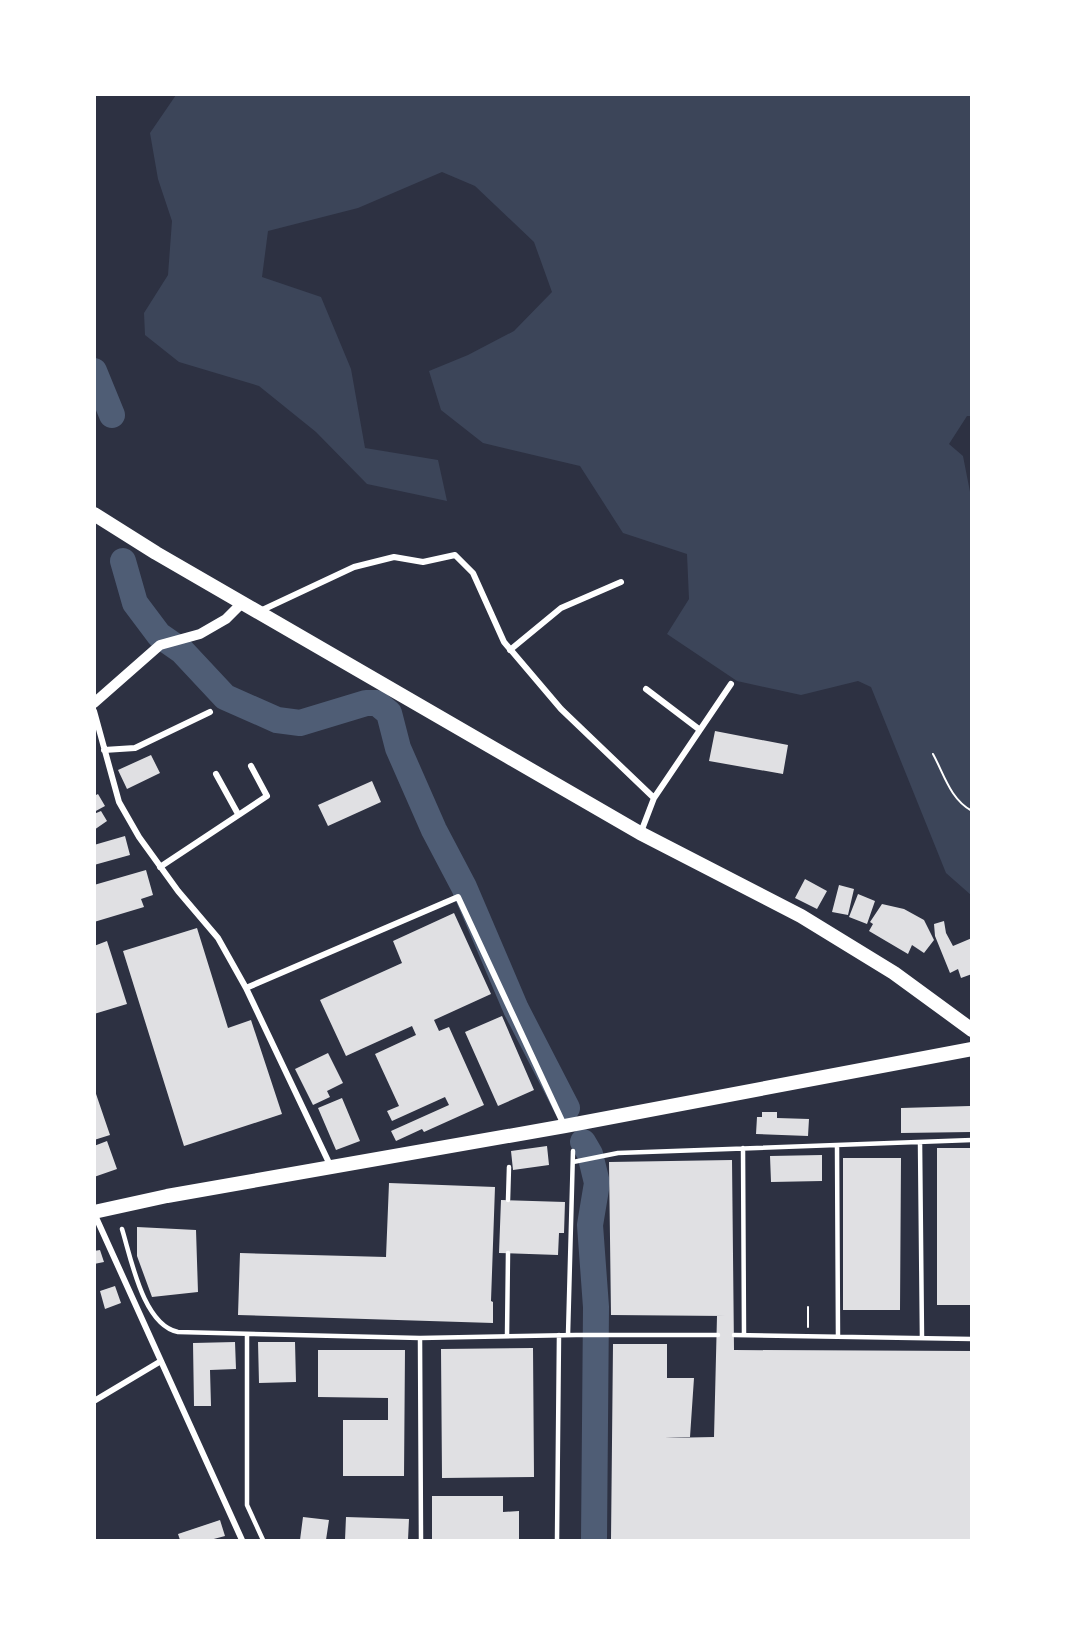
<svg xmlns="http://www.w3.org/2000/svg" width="1066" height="1635" viewBox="0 0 1066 1635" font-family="'Varela Round',sans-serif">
	<rect width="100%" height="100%" fill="#2d3142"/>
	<path fill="#3c4559" d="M176,95H971V416H967L949,444L963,456L971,497V895L946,873L871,687L858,681L801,695L737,681L667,634L689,599L687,554L623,533L580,466L483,443L441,410L429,371L468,355L514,331L552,292L534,242L475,186L442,172L358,208L268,231L262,277L321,297L351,369L365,448L438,460L447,501L367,484L316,432L259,386L179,362L145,335L144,313L168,275L172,221L158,179L150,133Z"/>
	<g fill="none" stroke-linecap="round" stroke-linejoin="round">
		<path stroke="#4f5d75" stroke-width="26" d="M94,371L112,415
			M123,561L135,603L159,635L182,651L225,697L277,720L300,723L366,703H377L389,713L398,748L434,830L464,887L516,1009L567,1108
			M583,1142L590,1154L597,1183L590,1225L596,1307L594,1540"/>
	</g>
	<path fill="#e0e0e3" d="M715,731L788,745L783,774L709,761Z
		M151,755L160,773L127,789L118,770Z
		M372,781L381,802L328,826L318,805Z
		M98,794L105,806L94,812V796Z
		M101,811L107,821L94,830V814Z
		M125,836L130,855L94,865V845Z
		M146,870L153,895L141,899L144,907L94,922V885Z
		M805,879L827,891L817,909L795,898Z
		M839,885L854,889L848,915L832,912Z
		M858,894L875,901L867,924L849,917Z
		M882,904L904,909L924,920L934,940L924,953L912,945L908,954L869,931L873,924L870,922Z
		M454,913L491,994L434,1020L439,1031L449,1027L484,1105L424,1132L422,1129L396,1141L391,1131L449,1105L445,1097L392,1121L387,1111L399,1106L375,1054L416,1035L412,1026L346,1056L320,1000L402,963L393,941Z
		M944,921L946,933L953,946L972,938V974L961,978L958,969L950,973L935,936L934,924Z
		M197,928L228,1028L251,1020L282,1114L184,1146L123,951Z
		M107,941L127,1004L94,1014V946Z
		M502,1016L534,1090L498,1106L465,1032Z
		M328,1053L343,1083L327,1091L330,1097L313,1105L295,1069Z
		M94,1088L110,1135L94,1140Z
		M342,1098L360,1141L336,1150L318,1108Z
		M970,1106L971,1132L901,1133V1108Z
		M762,1112H777V1118L809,1119L808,1136L756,1134L757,1117H762Z
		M107,1141L117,1169L94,1177V1146Z
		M547,1146L549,1165L513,1170L511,1151Z
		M937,1148H972V1305H937Z
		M822,1155V1181L771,1182L770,1156Z
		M843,1158H901L900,1310H843Z
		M732,1160L734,1350L972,1351V1540H611L613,1344H667V1378H694L690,1437L665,1438L714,1437L717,1316H725L611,1315L609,1162Z
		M389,1183L495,1187L491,1301L493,1302V1323L238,1315L240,1253L386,1257Z
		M501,1200L565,1202L564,1233H559L558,1255L499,1253Z
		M137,1227L196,1230L198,1292L152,1297L137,1256Z
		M100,1250L104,1262L94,1264V1251Z
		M115,1286L121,1303L105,1309L100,1291Z
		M235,1342L236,1369L210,1370L211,1406H194L193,1343Z
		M258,1342H295L296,1382L259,1383Z
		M533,1348L534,1477L442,1478L441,1349Z
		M318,1350H405L404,1476H343V1420H388V1398L318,1397Z
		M432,1496H503V1512L519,1511V1540H432Z
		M303,1517L329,1520L326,1540H300Z
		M346,1517L409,1519L408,1540H345Z
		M220,1520L225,1536L210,1540H180L178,1534Z"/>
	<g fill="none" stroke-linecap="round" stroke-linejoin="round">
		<path stroke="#fff" stroke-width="2" d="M933,754C944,774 950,799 972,811
			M808,1327V1307"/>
		<path stroke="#fff" stroke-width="4.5" d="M920,1142L922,1338
			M837,1145L838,1337
			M743,1148L744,1335
			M573,1162L618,1153L972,1140
			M508,1200L509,1167
			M122,1229C131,1258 143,1325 178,1332L420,1338L576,1335H718
			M247,1334V1505L263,1540
			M568,1335L573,1151
			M734,1335L972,1339
			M507,1336L508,1253
			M420,1338L421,1540
			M557,1540L559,1335"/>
		<path stroke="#fff" stroke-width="6" d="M258,612L354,567L394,557L423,562L455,555L473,573L504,642L561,709L654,798L641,832
			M510,650L561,608L621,582
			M646,689L700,730
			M94,711L119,802L139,837L178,891L218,938L246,988L331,1167
			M104,750L135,748L210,712
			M216,774L238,814
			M654,798L731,684
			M160,867L267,796L251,766
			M246,988L458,897L564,1125
			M94,1213L242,1540
			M94,1401L161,1361"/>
		<path stroke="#fff" stroke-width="10" d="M94,703L160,645L200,634L226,619L243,602"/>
		<path stroke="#fff" stroke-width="14" d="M94,514L156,553L640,833L801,916L894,973L972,1030"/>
		<path stroke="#fff" stroke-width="14" d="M94,1212L167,1196L565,1126L972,1049"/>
	</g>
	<rect width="1066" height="1635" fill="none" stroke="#ffffff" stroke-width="192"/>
</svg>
